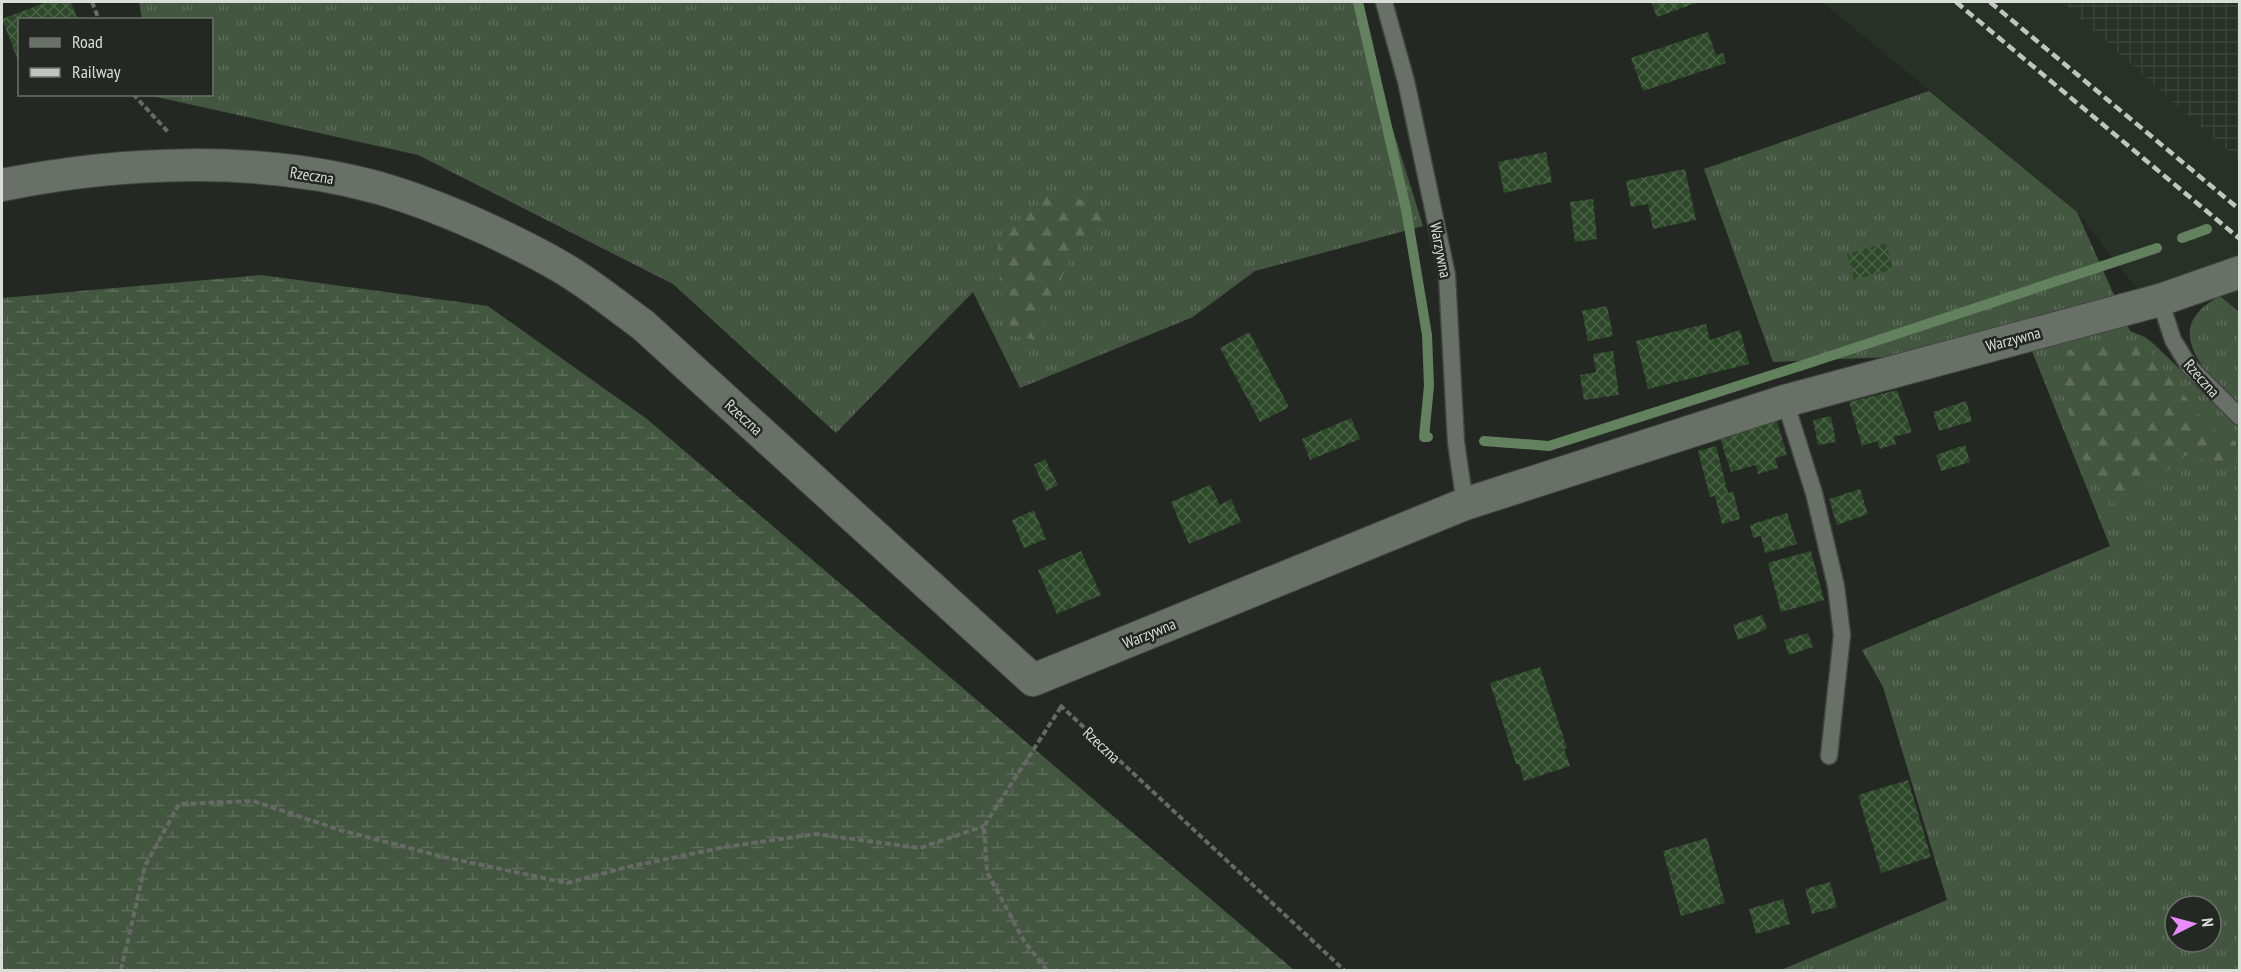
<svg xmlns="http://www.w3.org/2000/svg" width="2241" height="972" viewBox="0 0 2241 972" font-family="'PT Sans Narrow',sans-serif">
	<defs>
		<pattern id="industrial-grid" width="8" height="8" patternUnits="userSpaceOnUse" patternTransform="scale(1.5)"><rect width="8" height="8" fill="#273125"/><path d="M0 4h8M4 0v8" fill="none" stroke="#3c453a"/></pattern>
		<pattern id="grass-tufts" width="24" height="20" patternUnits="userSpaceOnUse" patternTransform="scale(1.5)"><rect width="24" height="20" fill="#435640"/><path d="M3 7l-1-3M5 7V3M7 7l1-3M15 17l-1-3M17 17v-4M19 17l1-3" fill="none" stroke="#5e6e5b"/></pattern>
		<pattern id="forest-firs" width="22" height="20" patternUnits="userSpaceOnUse" patternTransform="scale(1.5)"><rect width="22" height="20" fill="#435640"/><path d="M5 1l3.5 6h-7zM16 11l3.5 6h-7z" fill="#5e6e5b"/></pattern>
		<pattern id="wetland-marsh" width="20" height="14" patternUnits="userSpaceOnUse" patternTransform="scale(1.5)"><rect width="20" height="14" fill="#435640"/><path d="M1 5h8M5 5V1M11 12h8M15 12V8" fill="none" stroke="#5e6e5b"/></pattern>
		<pattern id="building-cross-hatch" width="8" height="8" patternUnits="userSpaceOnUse" patternTransform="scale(1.5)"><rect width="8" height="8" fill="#2e482a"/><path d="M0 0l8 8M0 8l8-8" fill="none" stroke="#4c6248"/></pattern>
	</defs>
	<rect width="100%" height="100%" fill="#232922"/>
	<path fill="#273125" d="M1822,2H2062L2239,161V317L2182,278L2141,294L2077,212Z"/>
	<path fill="url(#industrial-grid)" d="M2062,2H2239V161Z"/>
	<path fill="url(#grass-tufts)" fill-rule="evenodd" d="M139,2H1353L1423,226L1255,271L1193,317L1020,388L973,292L836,433L673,284L418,155L152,96L212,94V20L142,19Z
		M1929,91L2077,212L2130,331L2145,337L2155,345L2239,427V970H1781L1947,900L1883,687L1862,650L2110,546L2032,351L1773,362L1704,169ZM2175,906H2211V942H2175Z
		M2220,296L2239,312V405C2207,374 2157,329 2220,296Z"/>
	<path fill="url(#forest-firs)" d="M1053,190L1114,211L1068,262L1037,340L1015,336L1001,302L998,241Z
		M2144,343L2207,425L2236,442V469L2186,455L2151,484L2116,506L2087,472L2060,383L2068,350Z"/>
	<path fill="url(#wetland-marsh)" d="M261,275L488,306L647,419L1294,970H2V298Z"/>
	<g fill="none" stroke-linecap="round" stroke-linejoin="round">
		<path stroke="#63805f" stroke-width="10" d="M1358,2L1406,209L1427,335L1429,386L1424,437H1428
			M2182,238L2207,229
			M1484,441L1549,446L1800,366L2157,248"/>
	</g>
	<path fill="url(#building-cross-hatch)" d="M47,2H71L78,20H20L19,63L2,19Z
		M1651,2H1699L1657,17Z
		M1708,32L1716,55L1723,53L1726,63L1643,91L1631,58Z
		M1546,152L1552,182L1504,193L1498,162Z
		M1685,169L1696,220L1653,229L1648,204L1631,207L1626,181Z
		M1593,199L1597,239L1575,242L1570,202Z
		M1886,243L1893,269L1854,280L1847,254Z
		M1607,306L1613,336L1588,341L1582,311Z
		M1706,324L1710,340L1740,330L1749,364L1648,389L1636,341Z
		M1249,332L1289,407L1260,422L1220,348Z
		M1613,351L1619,395L1584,400L1580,375L1596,372L1593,354Z
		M1897,390L1912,432L1894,437L1896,444L1880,449L1877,441L1862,446L1849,402Z
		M1966,401L1972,421L1939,431L1933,412Z
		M1831,416L1836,442L1818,445L1813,420Z
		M1351,418L1360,439L1310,460L1302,439Z
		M1776,418L1787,455L1775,458L1778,468L1758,474L1756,465L1731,472L1719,435Z
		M1965,445L1970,462L1941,471L1936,455Z
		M1716,446L1728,493L1733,491L1740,519L1722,524L1715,496L1710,497L1698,451Z
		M1045,459L1058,485L1046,491L1034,465Z
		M1210,485L1220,505L1231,499L1241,522L1189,544L1171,502Z
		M1860,489L1868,514L1837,525L1829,499Z
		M1034,510L1046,539L1024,548L1012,520Z
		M1787,513L1797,544L1765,553L1761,536L1753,538L1750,525Z
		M1081,551L1101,595L1057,614L1038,570Z
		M1811,551L1824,600L1781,612L1768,563Z
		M1762,615L1767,629L1738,640L1733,625Z
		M1808,633L1813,647L1789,655L1784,640Z
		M1540,667L1567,748L1564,749L1570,766L1524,781L1519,764H1516L1490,683Z
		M1908,780L1931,857L1881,873L1858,795Z
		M1707,838L1725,903L1681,916L1663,851Z
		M1830,882L1837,907L1812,914L1805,889Z
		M1783,899L1790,924L1756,934L1749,909Z"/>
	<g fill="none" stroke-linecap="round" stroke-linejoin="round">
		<g stroke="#424741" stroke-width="19">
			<path id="lane" d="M1384,2L1406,81L1447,275L1456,442L1465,504
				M2160,300L2173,340L2189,366L2240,417
				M1785,401L1814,493L1836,586L1842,635L1829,756"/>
		</g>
		<g stroke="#424741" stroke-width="34">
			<path id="street" d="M2,185C122,161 260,155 379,188C417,199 454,214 489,230C519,244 550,259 577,277C600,292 621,309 643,325L1033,680L1465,504L1785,401L2160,300L2240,272"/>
		</g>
		<path stroke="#656a64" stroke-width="4" stroke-dasharray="6 3" stroke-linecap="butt" d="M92,2L99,20
			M133,94L169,133
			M1060,705L1344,970
			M121,970L145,866L179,804L253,801L340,830L444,857L567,883L628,867L725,847L815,834L920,848L984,826
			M1047,970L1024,941L987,872L984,826L1061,707"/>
		<use href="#lane" stroke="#697068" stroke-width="16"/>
		<use href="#street" stroke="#697068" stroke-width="32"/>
		<path stroke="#c1c5c0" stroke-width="4.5" stroke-dasharray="9 4.5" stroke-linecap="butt" d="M1956,2L2240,239
			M1990,2L2240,210"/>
	</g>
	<g text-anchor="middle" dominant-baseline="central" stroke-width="5" stroke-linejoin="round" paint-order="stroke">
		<g font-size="16" fill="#daded9" stroke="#232922">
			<text transform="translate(312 175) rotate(9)">Rzeczna</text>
			<text transform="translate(1441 250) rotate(79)">Warzywna</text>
			<text transform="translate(2013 339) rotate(-15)">Warzywna</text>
			<text transform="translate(2202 378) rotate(48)">Rzeczna</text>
			<text transform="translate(744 417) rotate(42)">Rzeczna</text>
			<text transform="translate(1149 633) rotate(-22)">Warzywna</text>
			<text transform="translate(1102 745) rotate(43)">Rzeczna</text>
		</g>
	</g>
	<rect width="2241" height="972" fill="none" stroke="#daded9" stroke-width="6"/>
	<rect x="18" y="18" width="195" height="78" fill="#232922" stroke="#6c716b" stroke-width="1.5"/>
	<rect x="30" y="38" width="30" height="9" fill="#697068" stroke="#6c716b" stroke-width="1.5"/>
	<text x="72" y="48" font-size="18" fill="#daded9">Road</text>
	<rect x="30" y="68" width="30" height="9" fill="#c1c5c0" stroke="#6c716b" stroke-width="1.5"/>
	<text x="72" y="78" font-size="18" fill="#daded9">Railway</text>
	<g transform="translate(2193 924) rotate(84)"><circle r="28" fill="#232922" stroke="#6c716b" stroke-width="1.5"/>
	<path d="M0-4.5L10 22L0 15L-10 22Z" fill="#ea8dfc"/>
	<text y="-9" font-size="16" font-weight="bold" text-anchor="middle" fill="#daded9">N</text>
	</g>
</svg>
